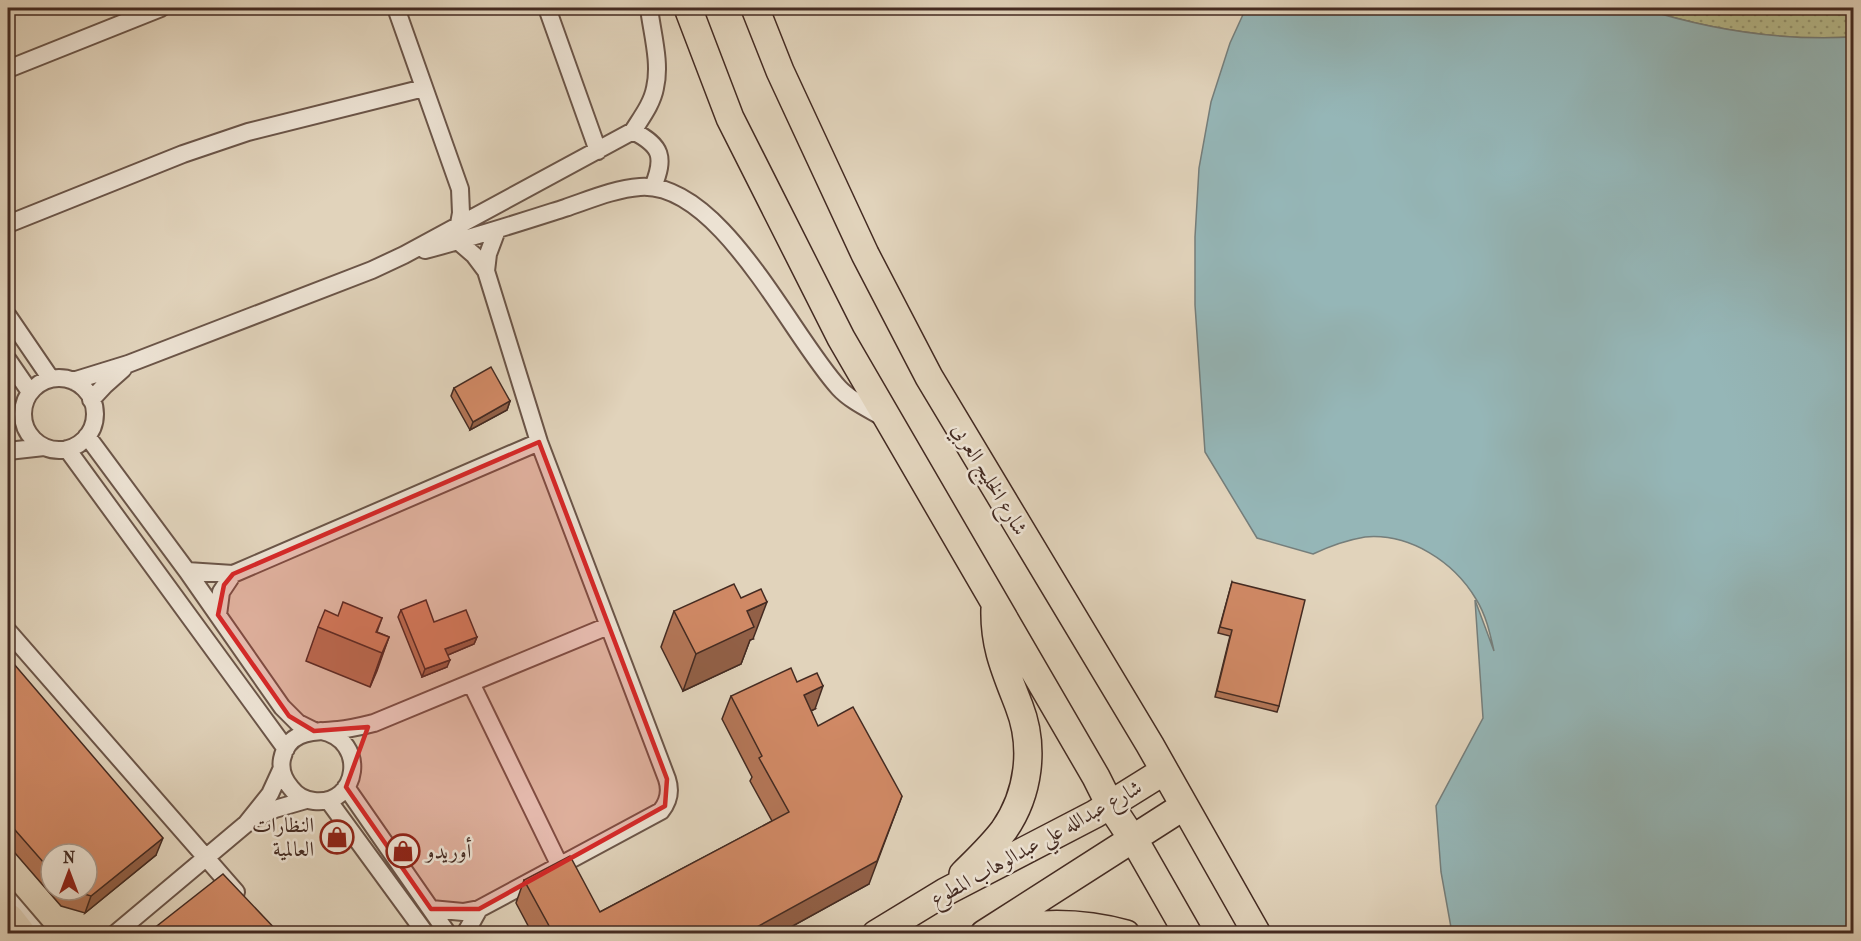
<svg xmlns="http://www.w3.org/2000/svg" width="1861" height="941" viewBox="0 0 1861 941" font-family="'IM FELL French Canon',Amiri,serif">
	<defs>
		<pattern id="green-dots" width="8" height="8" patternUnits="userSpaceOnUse" patternTransform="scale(1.5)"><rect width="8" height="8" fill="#b7bb8d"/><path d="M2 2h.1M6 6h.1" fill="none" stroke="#969873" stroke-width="1.8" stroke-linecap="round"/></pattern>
	</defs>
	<rect width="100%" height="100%" fill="#e1d3bb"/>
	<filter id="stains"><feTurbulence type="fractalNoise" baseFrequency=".00333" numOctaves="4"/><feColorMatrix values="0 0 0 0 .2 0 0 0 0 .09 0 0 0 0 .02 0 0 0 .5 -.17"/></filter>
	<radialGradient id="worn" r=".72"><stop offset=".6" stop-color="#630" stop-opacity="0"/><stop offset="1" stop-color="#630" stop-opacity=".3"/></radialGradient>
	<path fill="url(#green-dots)" stroke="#7e7358" stroke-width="1.5" d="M1641,8H1853V37C1781,41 1710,30 1641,8Z"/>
	<path fill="#95b6b7" stroke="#757e7b" stroke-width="1.5" d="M1246,8H1641C1710,30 1781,41 1853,37V933H1452L1441,872L1436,806L1483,718L1475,600L1494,651C1490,633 1486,615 1476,599C1454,562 1410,533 1365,537C1347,540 1330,546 1313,554L1257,538L1205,452L1195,305V237L1199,168L1211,102L1230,43Z"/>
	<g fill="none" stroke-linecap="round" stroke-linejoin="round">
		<g stroke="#6b5548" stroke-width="20">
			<path id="street" d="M396,8L460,189L461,213L459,224
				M547,8L598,151
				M8,69L161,8
				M633,131C662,146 665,157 653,187
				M8,224L183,154L248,132L424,88
				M425,250C472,238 518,223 565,208C589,200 614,189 640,187C720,181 791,336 839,388C851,401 869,409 884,418
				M486,271L488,254L497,230
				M8,316L51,379
				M8,360L30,392
				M23 414a36 36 0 1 1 72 0a36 36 0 1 1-72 0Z
				M73,381L128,364L372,270L404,255L633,131C641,118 652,104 655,88C661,63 652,33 649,8
				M91,400L105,385L123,369
				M87,436L187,571L282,707L298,723L314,731
				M67,449L286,749
				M8,451L44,447
				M187,571L233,574L539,442
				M218,615L221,592L233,574
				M8,631L236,892
				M471,683L559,864
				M321,731C368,740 359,806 314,801C304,800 297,796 291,788C284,780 280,769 282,759C288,729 316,732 338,730C351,729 362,726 374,723L608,626
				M346,787L448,934
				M328,800L426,934
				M254,819L275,809L306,800
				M8,899L38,934
				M431,909L463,912L479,909L661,811C669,801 671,791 667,779L539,442L486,271L474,255L459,242
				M115,934L246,824L270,794L281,770
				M465,934L479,909"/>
		</g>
		<g stroke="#442b22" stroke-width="30">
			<path id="primary" d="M688,8L730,118L841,338L1096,777L1110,805L1140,850L1188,934
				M755,8L780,71L865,254L929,377L1150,745L1257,934
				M963,874C977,860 992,846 1004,830C1029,794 1035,747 1019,706C1006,672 994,647 995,609
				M997,931C1039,922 1083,922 1126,934
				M876,934L945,892L1095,814L1164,771
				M984,934L1184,806"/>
		</g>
		<g stroke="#442b22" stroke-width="34">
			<path id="highway" d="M8,920L19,934"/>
		</g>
		<use href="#street" stroke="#ece2d3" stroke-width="16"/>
		<use href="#primary" stroke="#e1d3bb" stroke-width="27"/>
		<use href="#highway" stroke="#e1d3bb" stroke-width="32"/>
	</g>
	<path fill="#b37657" stroke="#442b22" stroke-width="1.5" fill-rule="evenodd" d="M454,388L510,401L507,410L470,430L451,396Z
		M1232,582L1279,706L1277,712L1215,697L1230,636L1218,633Z
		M401,610L477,637L474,644L448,655L447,667L422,677L398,617Z
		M674,611L753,639L750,640L741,664L683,691L661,647Z
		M338,616L382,618L377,632L389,637L370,687L306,661L318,627Z
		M8,657L156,855L85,913L61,906L8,845ZM51,854L87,890H51Z
		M731,696L815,709L811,711L869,884L780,933H532L516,903L524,880L600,912L772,821L750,781L752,777L722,719Z"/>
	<path fill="#926047" stroke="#442b22" stroke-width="1.5" d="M510,401L507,410L470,430L473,422Z
		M767,602L753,639L750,640L741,664L683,691L696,654L747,611Z
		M389,637L377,671L370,687L382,653Z
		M477,637L474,644L443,657L445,649Z
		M450,660L447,667L422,677L425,669Z
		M823,686L815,709L795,718L804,695Z
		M902,796L869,884L780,933H746Z
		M163,838L156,855L85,913L91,896Z"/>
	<path fill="#d08965" stroke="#442b22" stroke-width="1.5" d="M491,367L510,401L473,422L454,388Z
		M1232,582L1305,600L1279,706L1217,691L1232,630L1220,627Z
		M734,584L741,598L761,589L767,602L747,611L754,627L696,654L674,611Z
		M426,600L434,622L466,610L477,637L445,649L450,660L425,669L401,610Z
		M343,602L382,618L376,632L389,637L382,653L318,627L325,610L338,616Z
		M8,657L163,838L91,896L70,890H87V854H51V871L8,822Z
		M791,668L797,682L817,673L823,686L804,695L818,726L853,707L902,796L877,861L746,933H553L524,880L570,856L600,912L789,812L759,758L762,756L731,696Z
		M223,874L279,933H148Z"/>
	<path fill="#d62828" fill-opacity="0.2" stroke="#d62828" stroke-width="4.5" stroke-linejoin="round" d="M539,442L667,779L665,806L479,909H431L346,787L368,727L314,731L289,716L218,615L224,585L233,574Z"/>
	<defs>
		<g id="shop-ring" transform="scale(1.725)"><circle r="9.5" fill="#ece2d3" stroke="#8f2418" stroke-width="1.5"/><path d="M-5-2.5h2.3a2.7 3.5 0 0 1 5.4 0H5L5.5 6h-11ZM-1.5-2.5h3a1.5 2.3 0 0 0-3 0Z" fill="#8f2418"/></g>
	</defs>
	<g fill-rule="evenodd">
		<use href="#shop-ring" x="337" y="837"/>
		<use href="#shop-ring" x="403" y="851"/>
	</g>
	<g text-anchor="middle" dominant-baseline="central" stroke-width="5" stroke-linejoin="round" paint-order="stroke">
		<g font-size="21" fill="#442b22" stroke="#ece2d3">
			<text transform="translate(990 479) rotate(59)">شارع الخليج العربي</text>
			<text transform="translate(1036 843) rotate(-29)">شارع عبدالله علي عبدالوهاب المطوع</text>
		</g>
		<g font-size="21" fill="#442b22" stroke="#ece2d3" text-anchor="end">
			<text x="314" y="825">النظارات<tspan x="314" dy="24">العالمية</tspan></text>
			<text x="426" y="851" text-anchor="start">أوريدو</text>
		</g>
	</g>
	<rect width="1861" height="941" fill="none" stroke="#e1d3bb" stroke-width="30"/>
	<rect x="9" y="9" width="1843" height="923" fill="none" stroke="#442b22" stroke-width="3"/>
	<rect x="15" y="15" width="1831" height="911" fill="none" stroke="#442b22" stroke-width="1.5"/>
	<g transform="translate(69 872)"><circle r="28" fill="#ece2d3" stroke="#a9998c" stroke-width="1.5"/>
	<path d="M0-4.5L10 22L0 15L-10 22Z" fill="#8f2418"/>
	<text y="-9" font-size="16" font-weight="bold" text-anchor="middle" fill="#442b22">N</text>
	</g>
	<rect width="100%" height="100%" filter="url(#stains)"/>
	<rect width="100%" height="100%" fill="url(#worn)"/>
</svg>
